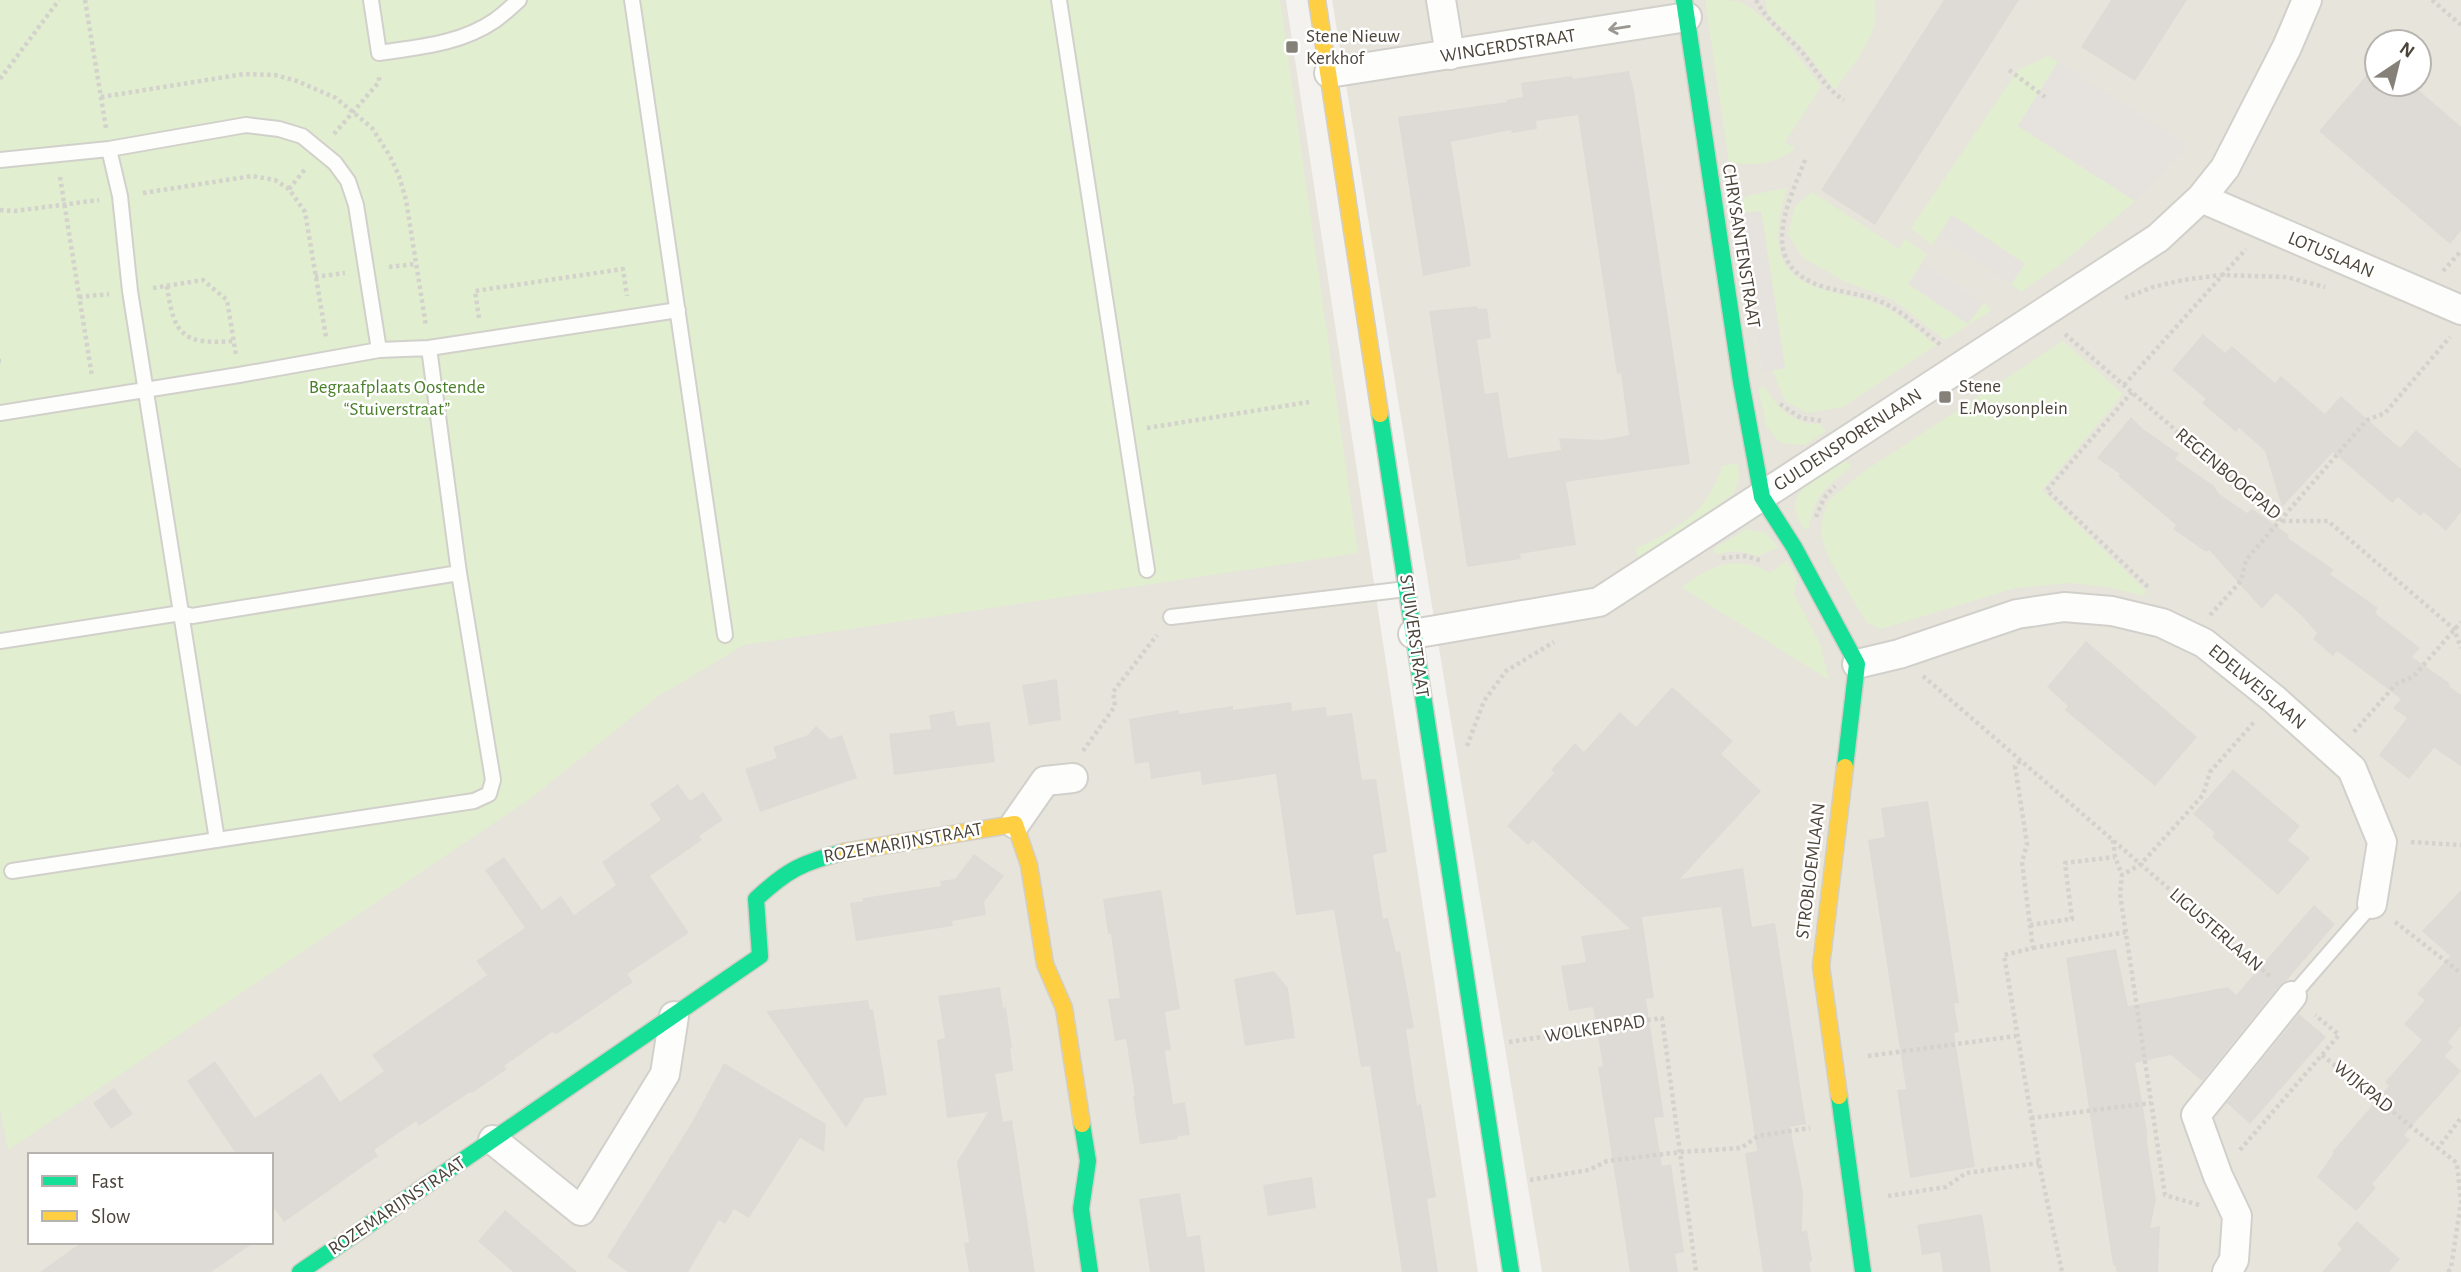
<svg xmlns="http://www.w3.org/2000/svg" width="2461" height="1272" viewBox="0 0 2461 1272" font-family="'Alegreya Sans',sans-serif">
	<rect width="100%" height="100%" fill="#f4f2ee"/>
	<path fill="#e7e4dc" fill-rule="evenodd" d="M0,0H1286L1478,1272H0ZM30,1155H271V1242H30Z
		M1332,0H2461V1272H1542ZM2377,42H2419V84H2377Z"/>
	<path fill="#e1eecf" d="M0,0H1280L1358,553L744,645L657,697L531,798L8,1150L0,1108Z
		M1705,0C1715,0 1729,0 1738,1C1766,13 1804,62 1821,87L1785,142L1795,149C1773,164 1755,167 1729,162Z
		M1766,0H1874C1883,33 1852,65 1835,90L1803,48L1769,15L1766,7Z
		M2048,56L2058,62L2018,126L2135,201L2061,264L2021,292L2011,284L2025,264L1952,215L1932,245L1911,228L2018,70Z
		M1787,188C1774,232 1768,272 1821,289C1842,296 1864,297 1884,307C1903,316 1919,333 1936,345L1843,407L1807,413L1785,401L1772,370L1785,368L1761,211L1739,214L1737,206L1746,196Z
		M1812,192L1899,249L1905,239L1927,254L1909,284L1968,324L1983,303L1992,310L1945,340L1892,299L1846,282L1803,258L1788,234L1795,206Z
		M2063,341L2123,394L2042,490L2146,591L2144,596L2108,587L2070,583L2015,588L1881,629L1866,622L1828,557L1821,534L1822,521L1828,501L1863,472Z
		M1765,387C1778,409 1794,425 1820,424L1826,431L1805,445L1781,443L1767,428L1758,388Z
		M1845,459L1851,467C1825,488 1816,493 1809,527L1804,530C1801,524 1796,515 1795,509C1793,485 1828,470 1845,459Z
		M1737,463C1741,475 1739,484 1733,494L1662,545L1639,558L1635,549C1676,530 1709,512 1722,466Z
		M1747,529L1766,533L1778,547L1759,556L1737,551L1716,554L1713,549Z
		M1787,561L1797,579L1794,593L1820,644L1829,680L1681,587C1713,566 1734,553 1770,573Z"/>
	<path fill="#e6e3df" d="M2058,62L2188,145L2135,201L2018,126Z
		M1761,211L1785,368L1763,372L1739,214Z
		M1952,215L2025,264L2011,284L1939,235Z
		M1923,263L1983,303L1968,324L1908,284Z"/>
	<path fill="#dedbd6" d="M1944,0H2019L1875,225L1821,190Z
		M2111,0H2187L2135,81L2081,47Z
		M2377,63V84H2412L2461,127V231L2450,244L2319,131Z
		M1629,71L1634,91L1690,464L1566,482L1576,545L1520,554L1521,559L1467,567L1429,311L1477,306L1478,309L1487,308L1491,338L1477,340L1485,394L1498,392L1508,458L1561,450L1559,438L1603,440L1629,435L1621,373L1617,374L1578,115L1536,121L1537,129L1512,133L1511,130L1451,142L1471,266L1423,276L1398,117L1507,102L1506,100L1523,97L1521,83L1572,76L1573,79Z
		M2203,334L2225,353L2232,346L2275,383L2281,376L2325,414L2341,396L2400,448L2416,430L2461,469V512L2446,531L2424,512L2420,516L2398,497L2392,503L2333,452L2282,507L2265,451L2239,428L2236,432L2202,403L2206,399L2172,370Z
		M2131,417L2143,429L2179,454L2175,459L2214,486L2219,494L2247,513L2252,509L2289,535L2288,538L2334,570L2330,574L2378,608L2375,613L2420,648L2412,657L2448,682L2450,687L2461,695V766L2434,748L2409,779L2379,755L2407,718L2393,708L2401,699L2337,651L2333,656L2313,639L2317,633L2302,616L2276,593L2262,609L2209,550L2206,552L2173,529L2176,525L2118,476L2120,474L2097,458Z
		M2086,641L2197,737L2155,786L2065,710L2068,706L2047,687Z
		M1057,679L1061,720L1029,725L1022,685Z
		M1672,687L1733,741L1721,754L1761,791L1680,879L1743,868L1752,927L1775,923L1806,1124L1790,1127L1803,1191L1802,1232L1807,1230L1812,1261L1809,1262L1811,1272H1763L1745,1153L1757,1151L1721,907L1642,917L1654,998L1646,999L1664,1117L1654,1118L1662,1166L1671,1164L1684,1252L1675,1254L1678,1272H1630L1598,1067L1603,1066L1593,1007L1569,1011L1561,966L1586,962L1581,936L1630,929L1533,840L1528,845L1507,826L1554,773L1551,770L1575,743L1584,752L1620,712L1636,727Z
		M1291,702L1292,711L1326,707L1327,716L1352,713L1362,780L1376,779L1387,852L1373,855L1383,919L1388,918L1396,952L1400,951L1414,1028L1406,1029L1417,1105L1421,1104L1436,1197L1427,1199L1438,1272H1402L1370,1066L1361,1067L1334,910L1296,915L1276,774L1202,785L1200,771L1151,779L1149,762L1135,764L1129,719L1179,710V714L1233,706V710Z
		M954,711L957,726L990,722L995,762L894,775L889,734L931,729L929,715Z
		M816,726L830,739L842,735L857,778L760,812L745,769L777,758L773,747L808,735Z
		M2233,769L2300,826L2288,840L2310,858L2278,895L2212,837L2215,833L2193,814Z
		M678,784L690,801L703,792L723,820L699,836L702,840L650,876L689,933L627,974L633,982L557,1034L552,1032L504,1066L507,1069L472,1093L470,1092L419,1126L416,1121L374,1150L378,1156L284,1222L271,1204V1155H237L187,1081L215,1061L255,1118L321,1073L340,1102L384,1071L372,1055L487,975L476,961L525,928L485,870L504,857L542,910L561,896L574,915L616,885L602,862L661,820L650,804Z
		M1928,801L1959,1003L1954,1004L1959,1032L1954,1033L1975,1167L1910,1178L1897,1090L1906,1089L1868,840L1885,837L1881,808Z
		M974,854L1004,876L984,902L986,915L952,921L953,926L856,941L850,903L863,901V898L941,886L940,881L955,879Z
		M1161,890L1180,1009L1165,1012L1171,1050L1165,1051L1173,1104L1185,1102L1190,1135L1178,1136V1139L1140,1144L1133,1096H1135L1126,1039L1115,1041L1108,999L1120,998L1111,934H1108L1103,899Z
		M2461,890V1026L2448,1042L2453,1047L2445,1056L2461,1071L2404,1135L2410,1140L2372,1184L2376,1188L2356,1211L2317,1177L2334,1153L2332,1152L2389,1086L2385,1082L2422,1040L2404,1024L2425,1000L2417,994L2450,956L2422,931Z
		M2314,905L2335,924L2287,980L2279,986L2202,1081L2171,1055L2135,1063L2147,1131V1142L2156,1200L2150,1228L2160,1226L2158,1272H2117L2115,1265H2113L2066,958L2116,949L2128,1006L2228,987L2236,995Z
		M1274,971L1288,988L1295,1038L1245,1046L1234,979Z
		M1000,987L1003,1008L1006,1007L1012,1048H1010L1013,1071L995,1074L1003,1122L1012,1120L1035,1272H969L964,1243L969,1242L957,1162L988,1112L947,1118L937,1040L945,1038L938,996Z
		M868,1000L870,1010L873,1009L887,1095L865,1098L846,1128L766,1011Z
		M2299,1014L2326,1037L2250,1124L2227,1103Z
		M724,1063L826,1124L824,1152L800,1138L749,1218L734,1209L725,1224L719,1220L688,1272H628L607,1257L691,1124Z
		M114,1088L133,1114L111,1129L93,1103Z
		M1312,1177L1316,1208L1268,1216L1263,1185Z
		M1180,1193L1187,1237L1200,1235L1205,1272H1150L1139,1199Z
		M505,1210L518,1221L577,1272H513L478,1241Z
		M1982,1214L1991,1272H1943L1940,1252L1922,1255L1917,1225Z
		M2357,1221L2400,1259L2389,1272H2322L2342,1249L2337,1244Z
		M82,1242H255L211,1272H40Z"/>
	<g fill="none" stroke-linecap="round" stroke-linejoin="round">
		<g stroke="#d2d0cb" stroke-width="18">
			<path id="lane" d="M371,0L379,53C419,47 460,44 494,21C503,15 511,7 519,0
				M632,0L725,635
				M1059,0L1147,570
				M109,149L120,196L130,291L217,840
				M0,160L109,149L246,125L279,129L302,136L335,163L348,181L356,205L379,350
				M0,413L239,375L379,350L429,348L678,310
				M1171,617L1406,589
				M0,641L181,613L192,616L459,573
				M12,871L474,801L489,794L493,780L459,573L429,348
				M2292,996L2372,904"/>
		</g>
		<g stroke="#d2d0cb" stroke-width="32">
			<path id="street" d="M1441,0L1450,55
				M1329,73L1687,17
				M2201,198L2461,310
				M1413,634L1599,602L2158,238L2201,198L2225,168L2287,47L2307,0
				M1857,664L1899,654L2017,614L2064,607L2112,611L2162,623L2204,643L2274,699L2352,769L2382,842L2372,904
				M1015,824L1045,781L1073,778
				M493,1140L581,1211L665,1074L674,1016
				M2227,1272L2234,1260L2237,1216L2218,1176L2196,1115L2292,996"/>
		</g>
		<g stroke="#d3cfc5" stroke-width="19">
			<path id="fast" d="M1684,0L1741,382L1762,497L1794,547L1857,664L1845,767
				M1380,414L1511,1272
				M1839,1096L1863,1272
				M1082,1124L1088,1161L1081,1209L1090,1272
				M300,1272L760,956L756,899C787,870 803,862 844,852"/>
		</g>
		<g stroke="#d3cfc5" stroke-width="19">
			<path id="slow" d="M1317,0L1380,414
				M844,852L1015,824L1029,865L1045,964L1064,1008L1082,1124
				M1839,1096L1821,966L1845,767"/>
		</g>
		<path stroke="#d3d2cc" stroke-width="4.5" stroke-dasharray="3.5 3.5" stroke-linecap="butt" d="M85,0L106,128
			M1756,0C1767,21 1784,33 1800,50C1815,67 1824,88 1844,100
			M2432,0L2461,25
			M2009,70L2045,97
			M0,79L59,0
			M101,97L244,74L275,75L297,81L336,98L372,128L390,156L399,176L406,200L426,326
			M334,134L379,82V76
			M1805,160C1787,206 1756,266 1824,287C1845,293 1866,294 1886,304C1906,314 1924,332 1942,346
			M60,177L92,376
			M289,189L306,168
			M143,193L252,176L275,180L289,189L305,212L326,337
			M0,210L15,211L99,200
			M389,267L415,264
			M2443,271L2461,251
			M315,277L345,273
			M167,286C174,335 182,345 234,341
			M153,288L203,280L227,300L236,355
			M79,297L109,294
			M2125,298L2153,287L2183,280L2221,275L2286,277L2325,287
			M479,318L475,291L623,269L627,296
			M2065,334L2280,521H2328L2454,629L2461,648
			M0,361H1
			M2124,385L2246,249
			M2132,392L2047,490L2150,589
			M1780,404L1801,418L1823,421
			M1147,428L1309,402
			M1816,517L1824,498L1835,486
			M1722,558L1746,556L1762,561
			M2210,615L2241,581L2246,560L2367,420L2385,413L2450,337
			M1923,676L2271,977
			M2354,732L2396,684L2413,677L2461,622
			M1467,746L1484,701L1506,671L1554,642
			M1083,751L1115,706L1113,692L1157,635
			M2020,761L2015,766L2027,844L2022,862L2033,948L2004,955L2039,1163L2062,1272
			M2113,840L2115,857L2122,875
			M2411,842L2461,845
			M2395,922L2461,973
			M2030,925L2072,919L2065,863L2115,857
			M2033,948L2126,932
			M1509,1042L1662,1018L1696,1272
			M2322,1055L2438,1148
			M1868,1056L2016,1036
			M2031,1118L2151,1103
			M2240,1150L2339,1035L2315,1015
			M1530,1180L1589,1170L1607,1161L1681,1152L1741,1148L1758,1136L1810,1128
			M1888,1196L1946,1187L1966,1173L2039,1163
			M2199,1205L2165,1195L2120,894L2122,875L2141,864L2203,795L2210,772L2255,721
			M2448,1272L2451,1268L2461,1202L2457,1163L2438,1148L2461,1118"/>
		<use href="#lane" stroke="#fdfdfc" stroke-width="14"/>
		<use href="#street" stroke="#fdfdfc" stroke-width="28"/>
		<use href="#fast" stroke="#16e098" stroke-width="16"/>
		<use href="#slow" stroke="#ffcf43" stroke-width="16"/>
	</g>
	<defs><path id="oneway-shaft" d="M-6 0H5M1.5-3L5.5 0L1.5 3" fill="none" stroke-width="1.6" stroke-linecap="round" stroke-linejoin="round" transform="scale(1.75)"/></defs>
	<use stroke="#9b9791" href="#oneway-shaft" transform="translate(1619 28) rotate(171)"/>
	<g fill="#868178" stroke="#fff" stroke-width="2.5">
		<rect x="1285" y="40" width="14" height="14" rx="3.5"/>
		<rect x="1938" y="390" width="14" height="14" rx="3.5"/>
	</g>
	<g text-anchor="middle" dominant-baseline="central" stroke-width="5" stroke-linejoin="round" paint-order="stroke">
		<g font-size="19" fill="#4b4439" stroke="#fff" text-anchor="start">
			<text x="1306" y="36">Stene Nieuw<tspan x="1306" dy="22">Kerkhof</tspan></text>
			<text x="1959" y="386">Stene<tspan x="1959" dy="22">E.Moysonplein</tspan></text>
		</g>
		<g font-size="19" fill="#4b4439" stroke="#fff">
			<text transform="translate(1508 46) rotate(-9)">WINGERDSTRAAT</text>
			<text transform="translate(1741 246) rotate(81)">CHRYSANTENSTRAAT</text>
			<text transform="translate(2331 255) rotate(23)">LOTUSLAAN</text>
			<text transform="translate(1848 440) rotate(-33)">GULDENSPORENLAAN</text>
			<text transform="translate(2228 474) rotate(40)">REGENBOOGPAD</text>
			<text transform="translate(1414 636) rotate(82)">STUIVERSTRAAT</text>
			<text transform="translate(2257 687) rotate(40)">EDELWEISLAAN</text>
			<text transform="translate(903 843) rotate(-10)">ROZEMARIJNSTRAAT</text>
			<text transform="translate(1811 871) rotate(-83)">STROBLOEMLAAN</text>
			<text transform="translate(2216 930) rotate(41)">LIGUSTERLAAN</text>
			<text transform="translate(1595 1029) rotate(-9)">WOLKENPAD</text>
			<text transform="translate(2363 1087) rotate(39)">WIJKPAD</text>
			<text transform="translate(397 1206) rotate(-34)">ROZEMARIJNSTRAAT</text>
		</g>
		<g font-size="19" fill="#4a7f2a" stroke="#fff">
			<text x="397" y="387">Begraafplaats Oostende<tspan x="397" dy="22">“Stuiverstraat”</tspan></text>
		</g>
	</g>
	<rect x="28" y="1153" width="245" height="91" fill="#ffffff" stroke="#b7b4b0" stroke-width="2"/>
	<rect x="42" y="1176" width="35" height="10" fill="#16e098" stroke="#b7b4b0" stroke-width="2"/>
	<text x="91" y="1188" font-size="21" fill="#4b4439">Fast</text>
	<rect x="42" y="1211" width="35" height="10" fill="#ffcf43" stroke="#b7b4b0" stroke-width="2"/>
	<text x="91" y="1223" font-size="21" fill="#4b4439">Slow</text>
	<g transform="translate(2398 63) rotate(35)"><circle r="33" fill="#ffffff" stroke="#b7b4b0" stroke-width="2"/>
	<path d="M0-5L12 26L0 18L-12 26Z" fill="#868178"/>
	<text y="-10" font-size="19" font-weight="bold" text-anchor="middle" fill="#4b4439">N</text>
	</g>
</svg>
